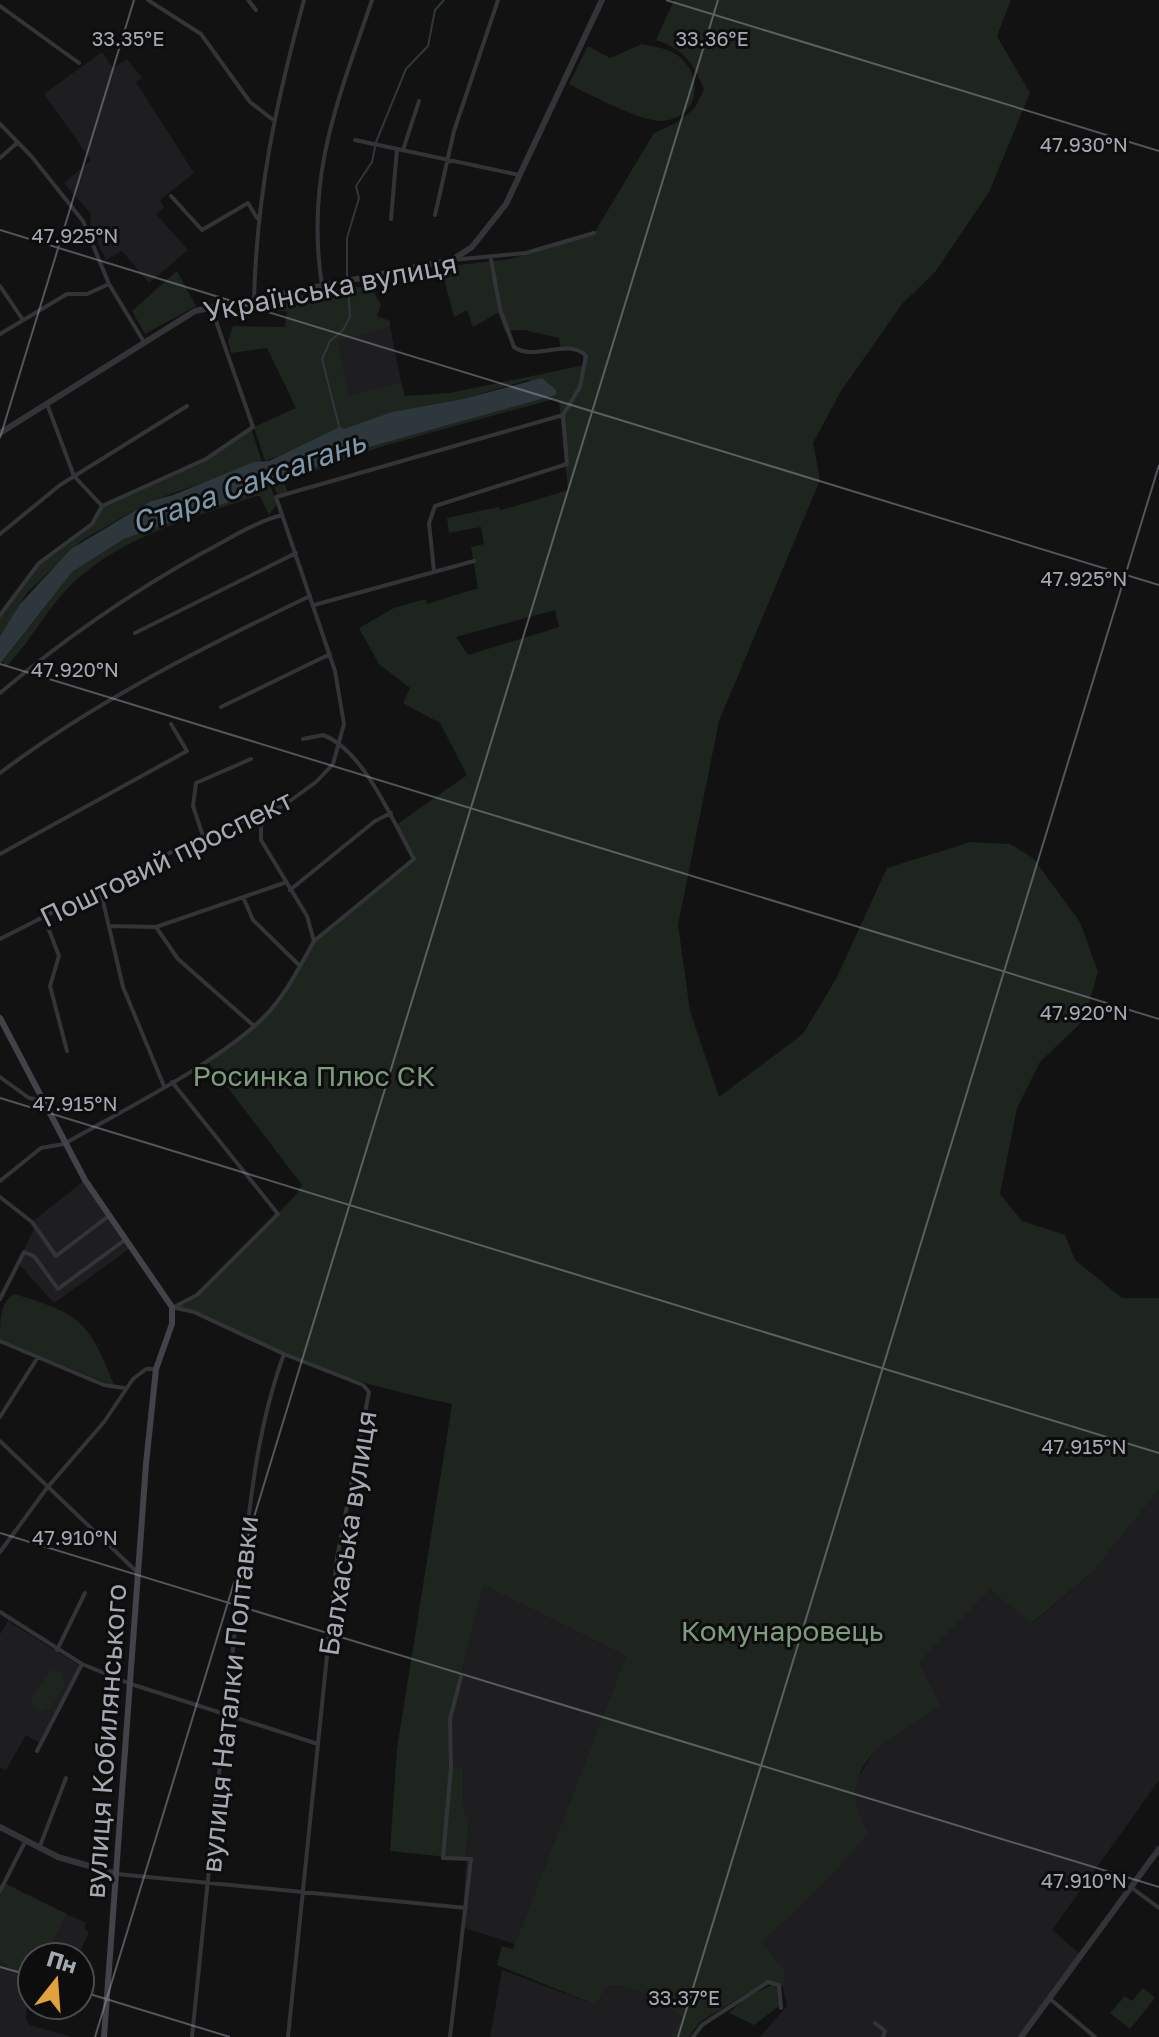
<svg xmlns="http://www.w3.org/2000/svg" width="1159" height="2037" viewBox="0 0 1159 2037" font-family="'Golos Text',sans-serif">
	<rect width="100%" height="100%" fill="#121213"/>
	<path fill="#1e1e20" d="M102,52L113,68L127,59L142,78L136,82L194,173L160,200L164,207L156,214L188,250L149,283L122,251L106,260L90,225L91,214L64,183L91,160L44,94Z
		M390,327L401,382L348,397L337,341Z
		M85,1180L132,1247L54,1303L18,1263L35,1226L32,1222Z
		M1159,1490V1780L1052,1930L1081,1955L1021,2037H760L787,2006L781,1976L784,1970L763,1942L827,1881L867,1833L856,1814L852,1797L856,1780L875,1751L899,1732L918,1662L990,1590L1033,1623L1094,1571Z
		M483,1585L626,1656L515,1944L462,1927L469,1817L464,1814L463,1770L451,1767L450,1719Z
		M8,1621L80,1666L40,1743L26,1735L6,1770L0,1767V1634Z
		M67,1914L86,1923L84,1928L89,1933L77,1957H45Z
		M0,1960L28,1983L26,2019L30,2025L72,2037H0Z
		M502,1970L596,2005L606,1987L622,1986L659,1998L682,2018L670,2037H490Z"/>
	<path fill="#1e251f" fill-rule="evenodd" d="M674,0H1011L997,36L1030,93L989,192L935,272L902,304L841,391L813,443L820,480L719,721L678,925L690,1011L719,1097L803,1034L836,979L887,868L971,842L1010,844L1033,858L1080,922L1098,972L1084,1020L1040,1062L1017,1108L1000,1194L1022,1221L1065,1235L1075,1260L1122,1298H1159V1490L1094,1571L1032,1623L990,1590L919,1662L940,1706C891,1738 828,1767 868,1833L827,1881L763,1942L784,1970V1989L780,1983L767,1981L700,2022L689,2037H670L682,2018L659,1998L622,1986L606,1987L596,2005L497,1965L502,1946L513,1949L626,1656L483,1585L450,1719L451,1767L463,1769L464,1813L469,1817L466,1859L390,1851L397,1749L452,1404C392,1391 343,1379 286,1355C247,1339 212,1317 172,1307L187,1303L197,1295L295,1196L302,1185L206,1059L243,1035L275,1004L314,941L414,859L396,825L467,775L440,723L403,703L410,688L379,664L359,628L394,608L425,599L427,604L478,588L471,547L484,544L481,527L449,533L447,518L499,507L500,510L509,508L568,490L559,401L554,399L383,446L288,480L285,484L287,492L277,494L272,481L310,470L344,454L555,395L528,380L463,399L393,412L265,461L254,427L296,408L267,348L231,353L228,341L233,326L285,327L287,311L249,312L248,304L354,286L373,291L381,305L377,316L390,321V327L338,341L348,396L401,382L405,396L450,393L585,365L582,352L561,349L559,338L524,330L505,331L498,313L473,327L467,310L454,317L441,267L510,259L593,235L654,133L676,123L695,108L704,89C692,62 684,49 656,40ZM555,610L559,627L468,655L456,637Z
		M642,44C653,47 669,48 677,55C706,75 699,120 661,121C640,121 588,94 569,84L588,46L610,58Z
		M177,271L196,306L145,334L132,311Z
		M251,428L262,462L151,501L81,541L27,593L0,636V615L39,563L92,525L102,506L206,459Z
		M269,483L277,503L269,515L260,496H256C189,519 117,537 66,590C44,614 29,643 6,667L2,662L72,572L124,539L249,495Z
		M14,1294C82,1314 89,1322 115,1387L0,1339C0,1321 0,1302 14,1294Z
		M50,1670L61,1672L65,1684L51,1708L40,1712L33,1707L31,1698Z
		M6,1884L67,1914L45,1957H32L31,1985L0,1960V1894Z
		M774,1984L780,1991L779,2006L754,2025L729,2013L746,1997Z
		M1143,1988L1155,1998L1130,2029L1110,2013L1125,1996L1132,2001Z"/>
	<path fill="#2e373c" d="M542,378L556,390V395L344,454L310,470L272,481L249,495L124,539L72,572L0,664V636L20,604L71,549L151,501L173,495L254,462L269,461L340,427L344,429L392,412L463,399Z"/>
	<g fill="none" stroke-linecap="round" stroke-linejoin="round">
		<path stroke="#2e373c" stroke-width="2" d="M376,142L406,69L428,46L435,10L444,0
			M347,278V238L359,198L356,186L372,162L375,147
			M340,430L322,359L330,341L343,330L350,317L348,285"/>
		<path stroke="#333438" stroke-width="4" d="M148,0L201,34L250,102L272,119
			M248,0L256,10
			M0,6L79,63
			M0,124L32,157L83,221L109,284L144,342
			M355,140L519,175
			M403,150L419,101
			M0,158L18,142
			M171,196L202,230L248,203L257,218
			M435,215L454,131L498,0
			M391,219L397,149
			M452,260L526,253L594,233
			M322,285C305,177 338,100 372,0
			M0,286L23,320
			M254,299C257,191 276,103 304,0
			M0,334L67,294H87L109,284
			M47,404L74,476L102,506
			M0,534L60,485L187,406
			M434,571L429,523L435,506L567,464L563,415L580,387L586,356C568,337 535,362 514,347L500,309L491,259
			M314,605L474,561
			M0,615L39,563L92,524L102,506L206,459L253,427L211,307
			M135,633L296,553
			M0,693C65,638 130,593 204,552C229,539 255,522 282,515
			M221,707L330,654
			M303,739L323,735C364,750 393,822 414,859L314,941
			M0,773C94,702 204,647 310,596
			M203,836L193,806L196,783L251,759
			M0,854L187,751L171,724
			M100,888L123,987L164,1086
			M290,890L375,821L391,813
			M243,897L253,920L300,966
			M44,917L59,956L50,986L67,1051
			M109,926L156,927L284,883
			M156,927L178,959L254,1026
			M0,939L203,836L283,806L316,782L333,764L344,724L335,671L276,497L563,415
			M0,1077L29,1098L41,1100
			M172,1082L278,1214L197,1295L174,1307
			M0,1181L41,1148L64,1144C123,1110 215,1065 263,1018C285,996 299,968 314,941L307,916L261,840V827L268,814
			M0,1197L32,1222L56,1256L110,1215
			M0,1299L24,1252L34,1256L58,1289L126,1239
			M172,1307L194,1312L284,1354L363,1385L369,1392L337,1558L288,2037
			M0,1341L104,1385L124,1388
			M0,1417L38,1357
			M0,1441L137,1572
			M0,1552L47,1488L104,1422L133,1379L146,1369H156
			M0,1612L82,1664L131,1684L318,1744
			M57,1650L85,1593
			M37,1751L82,1664
			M40,1846L66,1778
			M117,1874L466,1908
			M1132,1888L1159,1908
			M0,1891L25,1842
			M1049,1998L1095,2037
			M875,2023L885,2031L883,2037
			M192,2037C207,1890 221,1744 239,1598C249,1515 255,1433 284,1354
			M450,2037L471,1859L443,1858L451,1767L450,1719L461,1677
			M693,2037L702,2025L768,1982L779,1985L781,2008"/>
		<path stroke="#333438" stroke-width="6" d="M0,433L195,311L452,260L472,247L506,204L602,0
			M0,1827L58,1857L117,1874
			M1021,2037L1159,1849"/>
		<path stroke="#414348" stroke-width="6" d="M0,1018L85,1180L172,1307V1324L156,1369L146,1464L104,2037"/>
	</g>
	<path fill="none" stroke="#a4a9b2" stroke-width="2" stroke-opacity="0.45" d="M666,0L1159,151M0,230L1159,585M0,438L134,0M0,664L1159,1019M0,1098L1159,1453M0,1533L1159,1887M0,1967L32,1976M80,1991L230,2037M95,2037L718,0M678,2037L1159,465"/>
	<g text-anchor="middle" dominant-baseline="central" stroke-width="6" stroke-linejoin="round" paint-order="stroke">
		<g font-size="28" fill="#a4a9b2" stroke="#0d0d0e">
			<text transform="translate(330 287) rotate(-11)">Українська вулиця</text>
			<text transform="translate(166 858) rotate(-26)">Поштовий проспект</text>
			<text transform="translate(347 1533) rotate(-81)">Балхаська вулиця</text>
			<text transform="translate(229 1694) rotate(-84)">вулиця Наталки Полтавки</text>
			<text transform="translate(105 1741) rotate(-86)">вулиця Кобилянського</text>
		</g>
		<g font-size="28" fill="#7d9c7d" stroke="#0d0d0e">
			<text x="314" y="1075">Росинка Плюс СК</text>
			<text x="782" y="1630">Комунаровець</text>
		</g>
		<g font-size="30" font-style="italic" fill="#7e98ab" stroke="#0d0d0e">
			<text transform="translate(248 482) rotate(-20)">Стара Саксагань</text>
		</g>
	</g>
	<g font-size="20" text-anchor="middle" fill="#a4a9b2" stroke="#0d0d0e" stroke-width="6" stroke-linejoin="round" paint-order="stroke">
		<text x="128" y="46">33.35°E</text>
		<text x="712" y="46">33.36°E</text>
		<text x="1084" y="152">47.930°N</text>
		<text x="75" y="243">47.925°N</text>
		<text x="1084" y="586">47.925°N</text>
		<text x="75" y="677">47.920°N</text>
		<text x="1084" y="1020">47.920°N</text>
		<text x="75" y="1111">47.915°N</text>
		<text x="1084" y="1454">47.915°N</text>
		<text x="75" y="1545">47.910°N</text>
		<text x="1084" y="1888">47.910°N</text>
		<text x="684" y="2005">33.37°E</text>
	</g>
	<g transform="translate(56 1981) rotate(17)"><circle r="38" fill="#0d0d0e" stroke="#494b50" stroke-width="2"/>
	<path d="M0-6L14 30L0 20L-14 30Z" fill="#e1a13c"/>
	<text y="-12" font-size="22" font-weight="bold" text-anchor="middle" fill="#a4a9b2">Пн</text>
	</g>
</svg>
